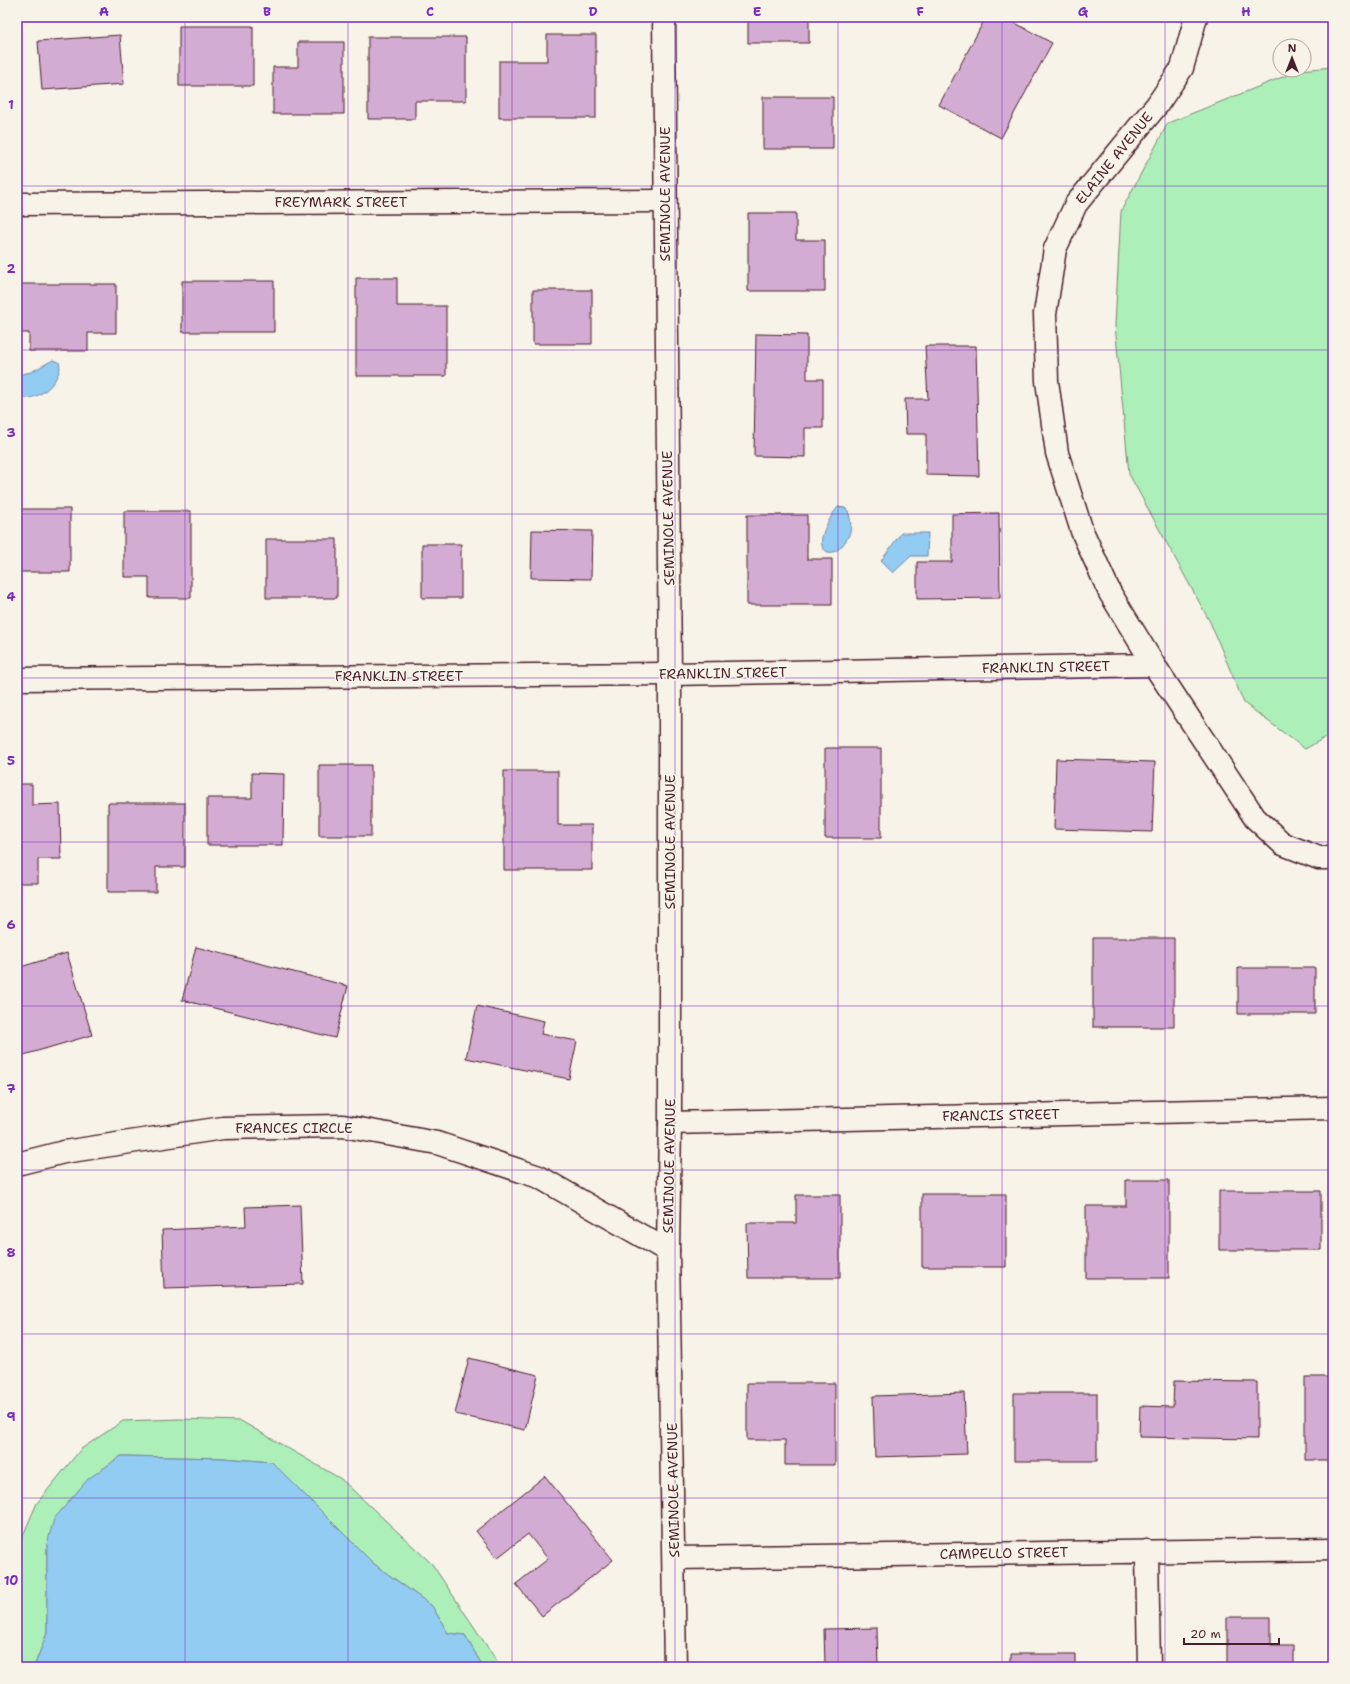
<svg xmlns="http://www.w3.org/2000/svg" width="1350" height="1684" viewBox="0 0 1350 1684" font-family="'Shantell Sans',sans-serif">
	<rect width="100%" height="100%" fill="#f7f3e8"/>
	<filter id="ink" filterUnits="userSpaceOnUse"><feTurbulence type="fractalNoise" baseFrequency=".025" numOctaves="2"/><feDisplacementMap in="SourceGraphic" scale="8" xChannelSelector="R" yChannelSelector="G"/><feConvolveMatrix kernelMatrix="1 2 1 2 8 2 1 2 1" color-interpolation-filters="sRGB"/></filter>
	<g filter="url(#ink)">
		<path fill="#acefb9" stroke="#7b8772" d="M1333,67V733L1305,749L1244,703L1210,622L1129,474L1115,325L1121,211L1168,123L1300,70Z
			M179,1419L241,1421L341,1479L432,1564L501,1667H483L465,1635L448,1633L432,1606L374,1564L272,1462L223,1458L121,1456L47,1544V1633L34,1667H17V1549L37,1503L81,1449L123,1421Z"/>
		<path fill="#92ccf2" stroke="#7587a2" d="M53,360L59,362L60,368C56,386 36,403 17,397V375L31,372Z
			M838,507L845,508L848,511C850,517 852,526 850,532C848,540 837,555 828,552C811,546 832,514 838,507Z
			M901,533H928L927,556H911L893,573L881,561Z
			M121,1456L223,1458L272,1462L374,1564L432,1606L448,1633L465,1635L483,1667H34L47,1633V1544L54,1519L88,1479Z"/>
		<path fill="#d3acd3" stroke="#4a1f2b" d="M748,17H809V43H748Z
			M986,17H1004L1052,43L1001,138L939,105Z
			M179,26H253V86H179Z
			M120,35L124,84L42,90L38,41Z
			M547,35H596V118H499V61H547Z
			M368,37H466V101H415V119H368Z
			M298,42H344V114H273V67H298Z
			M763,97H833V149H763Z
			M748,213H796V240H825V291H748Z
			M356,278H397V306H446V376H356Z
			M182,281H274V332H182Z
			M17,284H116V333H88V351H29V333H17Z
			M533,290H592V344H533Z
			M756,334L807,335V379H823V428H805V457L754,456Z
			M925,346H976L979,476L926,475V434H906L905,399H928Z
			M17,509H70V572H17Z
			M124,511H191V598H149V577H124Z
			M999,513L1000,598L917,599V562H952V514Z
			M747,515H807V559H832V605H747Z
			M532,530L592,531L591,579L531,578Z
			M266,539H337V598H266Z
			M422,544H461V598H422Z
			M825,748H881V838H825Z
			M1056,759L1155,762L1152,832L1054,829Z
			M319,765H371V836H319Z
			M504,771H558V825H592V870H504Z
			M252,773L284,774L283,845H207V798H252Z
			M17,784H32V805L60,804L61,859H38V883H17Z
			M108,803H185V867H156V892H108Z
			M1093,938H1174V1027H1093Z
			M196,947L348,986L335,1038L182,1000Z
			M67,953L92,1035L17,1057V968Z
			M1238,968H1315V1014H1238Z
			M477,1006L544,1021L541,1034L577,1041L569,1079L466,1058Z
			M1126,1180H1169V1278H1086V1206H1126Z
			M1219,1191H1321V1250H1219Z
			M922,1194H1006V1267H922Z
			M796,1195H840V1278H748L747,1223H796Z
			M300,1205L303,1284L164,1288L162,1230L246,1226L245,1207Z
			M469,1358L538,1375L525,1430L455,1414Z
			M1305,1377H1333V1460H1305Z
			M1174,1381L1257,1382V1439L1139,1437L1140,1406L1173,1407Z
			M747,1383H835V1465H785V1440H747Z
			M964,1393L967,1454L875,1457L873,1396Z
			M1014,1393H1097V1461H1014Z
			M545,1476L613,1560L542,1616L516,1584L548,1559L528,1534L497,1558L476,1531Z
			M1227,1617H1271V1645H1293V1667H1227Z
			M877,1628L878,1667H825L824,1629Z
			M1011,1654H1075V1667H1011Z"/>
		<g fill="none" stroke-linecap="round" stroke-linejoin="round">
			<g stroke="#4a1f2b" stroke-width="25">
				<path id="minor" d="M1196,17L1182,68L1157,105L1076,204L1055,249L1045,314L1047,381L1057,453L1082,531L1110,593L1154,665L1255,818L1283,844L1319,858H1333
					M17,204L664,201
					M17,679L670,674L1154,665
					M670,1123L1333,1108
					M17,1164L64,1152L223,1128L343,1126L437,1143L539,1177L668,1251
					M1147,1551L1149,1667
					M674,1558L1333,1549"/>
			</g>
			<g stroke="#4a1f2b" stroke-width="25">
				<path id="tertiary" d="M664,17L670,674V1123L668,1251L675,1667"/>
			</g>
			<use href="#minor" stroke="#f7f3e8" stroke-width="22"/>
			<use href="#tertiary" stroke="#f7f3e8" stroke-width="22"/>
		</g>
	</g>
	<path fill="none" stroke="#7b2cbf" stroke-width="1" stroke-opacity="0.55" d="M185,17V1667M348,17V1667M512,17V1667M675,17V1667M838,17V1667M1002,17V1667M1165,17V1667M17,186H1333M17,350H1333M17,514H1333M17,678H1333M17,842H1333M17,1006H1333M17,1170H1333M17,1334H1333M17,1498H1333"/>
	<g text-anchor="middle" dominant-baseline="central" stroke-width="3" stroke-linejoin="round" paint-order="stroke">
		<g font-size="14" fill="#4a1f2b" stroke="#f7f3e8">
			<text transform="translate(1114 158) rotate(-51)">ELAINE AVENUE</text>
			<text transform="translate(665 194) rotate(-90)">SEMINOLE AVENUE</text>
			<text x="341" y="202">FREYMARK STREET</text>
			<text transform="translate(668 518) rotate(-91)">SEMINOLE AVENUE</text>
			<text transform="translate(1046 667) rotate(-1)">FRANKLIN STREET</text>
			<text transform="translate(723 673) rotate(-1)">FRANKLIN STREET</text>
			<text x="399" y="676">FRANKLIN STREET</text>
			<text transform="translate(670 842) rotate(-90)">SEMINOLE AVENUE</text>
			<text transform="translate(1001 1115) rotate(-1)">FRANCIS STREET</text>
			<text x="294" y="1128">FRANCES CIRCLE</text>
			<text transform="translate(669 1166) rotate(-89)">SEMINOLE AVENUE</text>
			<text transform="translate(673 1490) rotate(-91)">SEMINOLE AVENUE</text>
			<text transform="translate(1004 1553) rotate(-1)">CAMPELLO STREET</text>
		</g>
	</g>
	<rect width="1350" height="1684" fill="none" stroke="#f7f3e8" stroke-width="44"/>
	<g transform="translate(1292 58)"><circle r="19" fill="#f7f3e8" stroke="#b29e9c"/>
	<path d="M0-3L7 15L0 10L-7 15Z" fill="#4a1f2b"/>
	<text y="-6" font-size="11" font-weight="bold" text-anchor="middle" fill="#4a1f2b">N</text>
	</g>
	<path d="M1184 1638v6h95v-6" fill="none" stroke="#4a1f2b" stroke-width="2"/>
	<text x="1190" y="1638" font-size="12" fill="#4a1f2b" stroke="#f7f3e8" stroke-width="3" paint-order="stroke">20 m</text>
	<rect x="22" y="22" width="1306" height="1640" fill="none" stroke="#7b2cbf" stroke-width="1.5"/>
	<g font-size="13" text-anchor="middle" font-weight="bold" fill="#7b2cbf">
		<text x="104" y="16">A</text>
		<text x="267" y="16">B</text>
		<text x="430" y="16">C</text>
		<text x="593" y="16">D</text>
		<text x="757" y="16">E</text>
		<text x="920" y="16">F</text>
		<text x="1083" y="16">G</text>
		<text x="1246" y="16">H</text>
		<text x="11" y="109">1</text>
		<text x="11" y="273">2</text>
		<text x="11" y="437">3</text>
		<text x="11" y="601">4</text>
		<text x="11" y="765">5</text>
		<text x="11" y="929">6</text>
		<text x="11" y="1093">7</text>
		<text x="11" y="1257">8</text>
		<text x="11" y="1421">9</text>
		<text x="11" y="1585">10</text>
	</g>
</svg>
